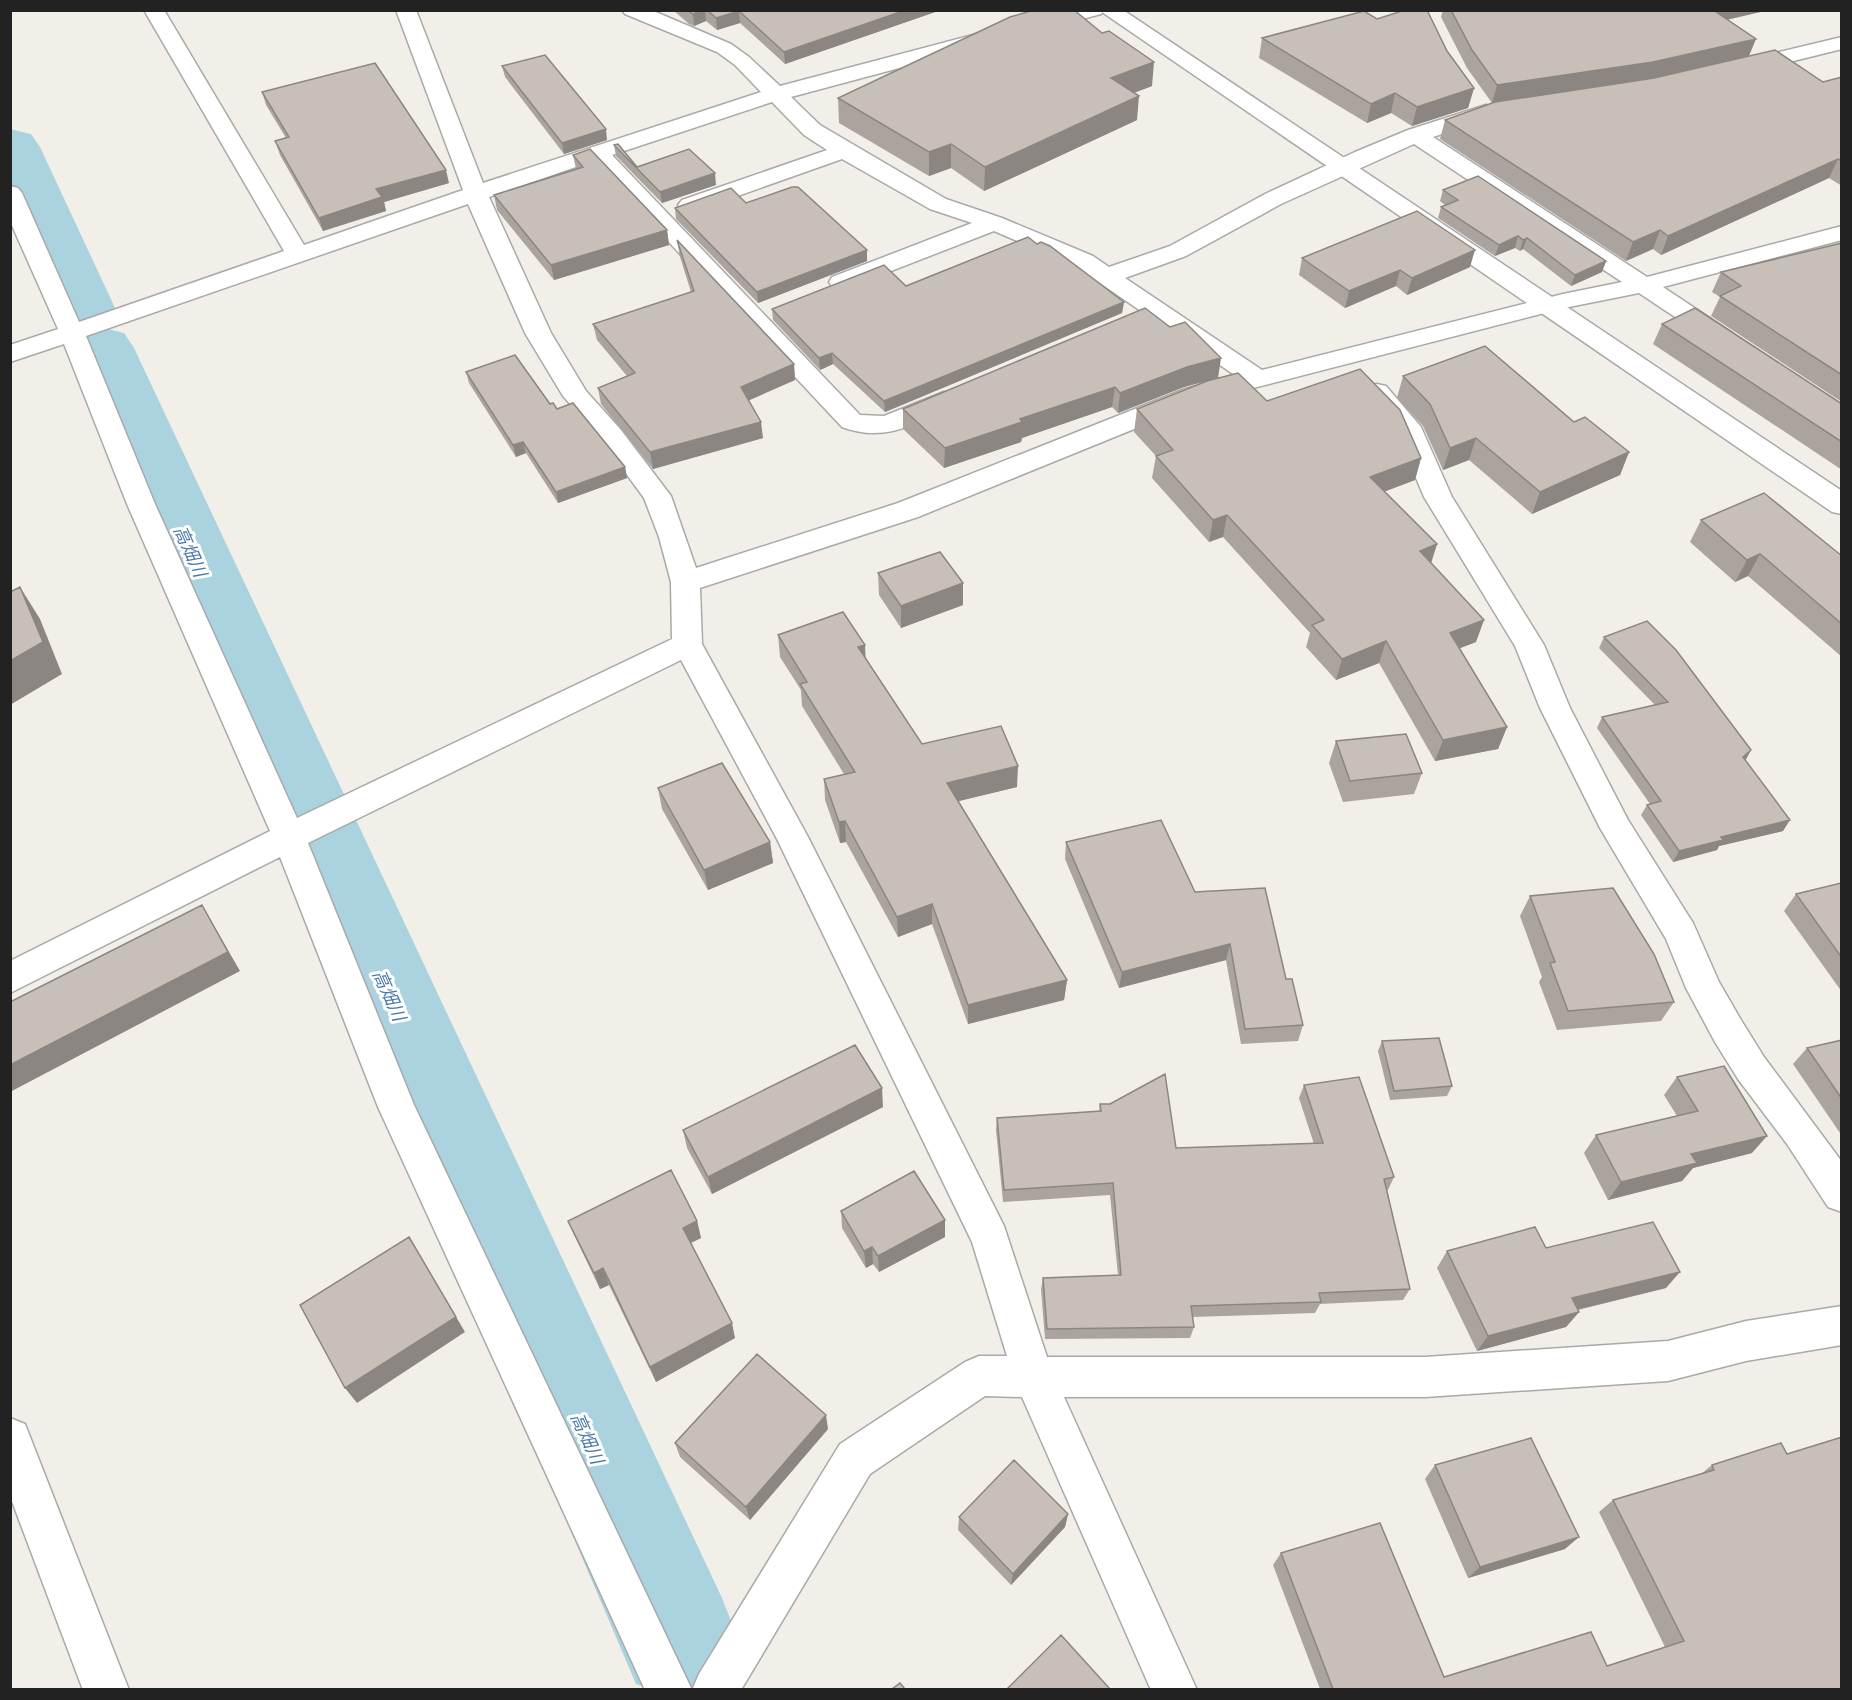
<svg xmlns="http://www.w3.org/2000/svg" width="1852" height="1700" viewBox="0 0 1852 1700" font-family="Ubuntu,'Noto Sans JP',sans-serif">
	<rect width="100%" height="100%" fill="#f2efe9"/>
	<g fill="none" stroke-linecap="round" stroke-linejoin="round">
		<path fill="#aad3df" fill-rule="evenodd" d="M10,129L31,134L40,147L116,310L107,324L83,330L59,324L50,310L10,218Z
			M100,327L124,333L134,348L722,1598L739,1641L722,1684C697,1694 661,1694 636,1684L66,348L76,333Z"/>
		<g stroke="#a9a9a9" stroke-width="3">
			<path id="minor" d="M144,10H164L304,245L463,190L396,10H416L483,183L761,92L735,65L717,52L625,14L622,10H651L731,44L749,57L780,86L1067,10H1104L1101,14L791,97L820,125L946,199L1002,218L1093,256L1109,267L1170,246L1265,194L1355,152L1408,130L1486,105L1494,107L1497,112L1494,117L1433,137L1647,277L1842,226V240L1663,287L1732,333L1736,338L1732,343L1723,346L1714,343L1639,293L1564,308L1203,401L918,517L700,588L702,644L808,837L1004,1226L1047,1357H1425L1668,1341L1746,1321L1842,1306V1345L1746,1361L1668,1381L1425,1397H1064L1197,1690H1151L1022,1397L985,1396L870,1474L741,1690H692L699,1674L840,1444L965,1362L979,1356H1007L972,1242L777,839L681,660L308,843L414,1105L692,1690H645L378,1107L280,857L10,993V961L270,831L127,504L64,344L10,362V345L58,329L10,221V186L18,188L22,193L79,322L284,251ZM772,102L804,135L827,150L682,200L678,205L682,210H698L842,159L930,209L972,223L832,277L829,282L832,287L841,289L850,287L994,231L1075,266L1236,376L1185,389L898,503L696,568L671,496L621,430L586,391L551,333L489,197L593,161L842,427C885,443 915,424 953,406L957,400L953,394L944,392L884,416L860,415L612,155ZM1414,144L1622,282L1563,294L1262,370L1125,278L1186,256L1281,204ZM468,204L525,333L563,396L603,442L644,498L659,537L671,582L672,639L297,818L155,504L86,336Z
				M1842,37V49L1741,74L1733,73L1730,68L1733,63Z
				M1377,384L1386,386L1421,427L1452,497L1544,645L1570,708L1628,820L1693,923L1719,982L1741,1020L1764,1057L1842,1162V1212L1828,1207L1787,1144L1738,1079L1715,1042L1686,988L1666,939L1600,828L1540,708L1515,646L1424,497L1396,430L1364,392L1368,386Z
				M10,1418L25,1424L129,1690H83L10,1496Z"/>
		</g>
		<g stroke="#a9a9a9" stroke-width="3">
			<path id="tertiary" d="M1099,10H1123L1842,491V514L1832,512Z"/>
		</g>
		<use href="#minor" fill="#fff" fill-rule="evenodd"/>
		<use href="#tertiary" fill="#fff" fill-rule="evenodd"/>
	</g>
	<path fill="#aba49e" d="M673,10H941L785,64L740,23L717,30L706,21L694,26L689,24Z
		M1443,10H1769L1727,20L1749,56L1823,82L1842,77V186L1829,178L1661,255L1653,249L1626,261L1440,139L1445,120L1492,103L1467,68L1441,17Z
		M1377,19L1447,51L1474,88L1468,108L1412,126L1391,113L1367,123L1259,58L1262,38Z
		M502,66L607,140L564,154L505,77Z
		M1152,86L1134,93L1137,120L984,191L951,168L929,176L839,123L838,98Z
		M262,92L449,183L384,202L386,211L323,231L280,155L275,141L286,138L266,105Z
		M614,145L637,167L716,185L662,203L616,156Z
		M573,155L667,230L669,245L554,280L497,210L494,195L576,169Z
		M1443,190L1606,261L1602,272L1571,286L1523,249L1520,251L1515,248L1495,256L1438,218L1441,207L1445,205L1440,201Z
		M746,203L867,261L758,303L676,219L675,208Z
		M677,240L794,364L795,380L749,400L763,438L653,469L601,404L598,388L627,376L597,340L593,324L691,292L680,257Z
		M1842,243V402L1711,316L1720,297L1712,292L1721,272Z
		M1037,244L1124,302L1122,313L885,412L833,364L820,370L773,320L772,309L906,286Z
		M1302,258L1470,267L1407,295L1396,286L1345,308L1299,275Z
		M1662,324L1842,404V470L1653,344Z
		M1170,327L1218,378L1267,401L1421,458L1415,480L1384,492L1437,544L1431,563L1476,642L1460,648L1507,727L1498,749L1435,761L1379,663L1336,680L1306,647L1310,633L1223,537L1209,542L1152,478L1156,456L1134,432L1137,409L1206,381L1184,387L1118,413L1112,407L1022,438L1021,442L944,468L903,429V409Z
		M466,372L550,404L625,467L627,478L558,503L526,453L516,457L469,383Z
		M1403,376L1574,422L1629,452L1620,475L1532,514L1469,460L1443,470L1423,426L1397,398Z
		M1701,520L1842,556V657L1748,576L1735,582L1690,542Z
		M878,573L963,583V605L901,628L879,595Z
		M778,635L865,658L922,744L1017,787L958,801L1067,980L1064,1000L968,1024L932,924L898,937L846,842L840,843L825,800L824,779L844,774L802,706L801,690L780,657Z
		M1604,637L1751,750L1745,760L1783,831L1719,846L1717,850L1673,862L1641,815L1647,805L1650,804L1597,728L1602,717L1655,705L1599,648Z
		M1336,741L1422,773L1414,794L1343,802L1329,763Z
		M658,788L770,842L773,863L708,890L662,809Z
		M1066,842L1195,892L1286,979L1303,1025L1298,1041L1241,1044L1226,960L1119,988L1065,859Z
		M1842,884V992L1784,911L1796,894Z
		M1530,896L1674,1002L1661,1021L1557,1030L1539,982L1542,977L1520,916Z
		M1842,1040V1136L1793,1064L1807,1048Z
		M1382,1041L1452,1086L1447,1096L1390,1100L1378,1051Z
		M1677,1077L1752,1153L1693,1168L1682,1181L1608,1200L1584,1153L1596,1135L1677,1116L1664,1095Z
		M1304,1085L1394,1177L1388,1190H1387L1410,1289L1403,1300L1320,1304L1315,1313L1192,1317L1194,1327L1190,1338L1045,1339L1041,1289L1043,1278L1118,1275L1110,1195L1003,1202L996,1130L997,1118L1099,1112L1100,1104L1176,1148L1314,1144L1299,1098Z
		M883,1107L712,1194L687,1148L683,1130Z
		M841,1211L945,1220V1237L879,1272L873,1264L866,1268L842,1228Z
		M568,1221H697L701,1238L690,1243L735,1338L656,1382L609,1285L600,1289L575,1237Z
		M1546,1248L1666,1288L1578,1310L1579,1312L1566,1327L1477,1351L1437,1268L1447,1251Z
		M828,1429L750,1520L680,1457L675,1443Z
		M1787,1454L1842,1689H1320L1273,1565L1281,1553L1444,1677L1607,1666L1665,1647L1599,1512L1613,1500L1701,1474L1712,1465Z
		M1435,1465L1565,1549L1468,1578L1425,1479Z
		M1068,1514L1065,1527L1011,1585L958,1530L959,1517Z"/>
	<path fill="#8b8681" d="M701,10H705L706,21L694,26L693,14Z
		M906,10H941L785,64L784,52Z
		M1708,10H1769L1703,25Z
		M739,11L740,23L717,30L716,18Z
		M1756,39L1749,56L1647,80L1492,103L1497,85Z
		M1154,62L1152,86L1109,102L1111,78Z
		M1474,88L1468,108L1412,126L1417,107Z
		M1395,93L1391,113L1367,123L1371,104Z
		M1139,96L1137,120L984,191L985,167Z
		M606,129L607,140L564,154L562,143Z
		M951,144V168L929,176V152Z
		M1838,159L1829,178L1661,255L1668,236Z
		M446,170L449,183L384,202L386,211L323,231L319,218L376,189Z
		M715,173L716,185L662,203L660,192Z
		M667,230L669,245L554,280L551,265Z
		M1660,230L1653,249L1626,261L1633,242Z
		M1518,236L1515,248L1495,256L1499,245Z
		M1527,238L1523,249L1520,251L1523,240Z
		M867,250V261L758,303L757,292Z
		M1475,250L1470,267L1407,295L1412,278Z
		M1606,261L1602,272L1571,286L1575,275Z
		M1400,270L1396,286L1345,308L1349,291Z
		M1124,302L1122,313L885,412L884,401Z
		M832,353L833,364L820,370L819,358Z
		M1221,358L1218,378L1184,387L1118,413L1120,393L1187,367Z
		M794,364L795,380L743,403L741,387Z
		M1115,387L1112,407L1022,438L1021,442L944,468L945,448L1020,419Z
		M761,422L763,438L653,469L650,452Z
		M1476,438L1469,460L1443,470L1450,448Z
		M523,442L526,453L516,457L513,445Z
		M1629,452L1620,475L1532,514L1540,492Z
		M1421,458L1415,480L1364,499L1370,477Z
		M625,467L627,478L558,503L556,492Z
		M1227,515L1223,537L1209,542L1213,520Z
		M1437,544L1430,566L1420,551Z
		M1760,554L1748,576L1735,582L1747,560Z
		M963,583V605L901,628V606Z
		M20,587L40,619L62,674L10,705V661Z
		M1484,620L1476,642L1442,655L1450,633Z
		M1386,641L1379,663L1336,680L1342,659Z
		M865,645L866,666L858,647Z
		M1507,727L1498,749L1435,761L1443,740Z
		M1751,750L1745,761L1743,757Z
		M1018,766L1017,787L947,804V783Z
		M1790,820L1783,831L1719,846L1717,850L1673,862L1679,851L1721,837Z
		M845,821L846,842L840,843L839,822Z
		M770,842L773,863L708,890L704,870Z
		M932,904V924L898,937L897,917Z
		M202,905L240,971L10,1092V1065Z
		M1230,944L1226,960L1119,988L1122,972Z
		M1067,980L1064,1000L968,1024V1005Z
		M882,1088L883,1107L712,1194L708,1177Z
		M1767,1136L1752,1153L1693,1168L1682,1181L1608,1200L1621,1182L1691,1154Z
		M945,1220V1237L879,1272L878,1256Z
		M697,1221L701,1238L687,1245L683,1228Z
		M409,1237L465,1332L357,1403L345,1388Z
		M872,1247L873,1264L866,1268L864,1251Z
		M603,1268L609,1285L600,1289L594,1273Z
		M1680,1272L1666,1288L1559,1314L1572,1298Z
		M1579,1312L1566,1327L1477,1351L1488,1336Z
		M732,1323L735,1338L656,1382L650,1367Z
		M826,1415L828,1429L750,1520L746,1507Z
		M1068,1514L1065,1527L1011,1585L1013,1574Z
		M1579,1537L1565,1549L1468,1578L1480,1567Z"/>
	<path fill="#c7bfb8" stroke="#8b8681" stroke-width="1.5" d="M686,10H701L693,14Z
		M707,10H906L784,52L739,11L716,18Z
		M1034,10H1074L1102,33L1109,31L1154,62L1111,78L1139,96L985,167L951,144L929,152L838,98L1010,17Z
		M1405,10H1427L1447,51L1474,88L1417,107L1395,93L1371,104L1262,38L1364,11L1377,19Z
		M1451,10H1713L1756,39L1653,62L1497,85L1472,50Z
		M1775,50L1823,82L1842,77V161L1838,159L1668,236L1660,230L1633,242L1445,120L1495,102L1654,78Z
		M545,55L606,129L562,143L502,66Z
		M375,63L446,170L376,189L382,197L319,218L275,141L289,137L262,92Z
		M618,144L637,167L689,149L715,173L660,192L614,145Z
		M590,149L667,230L551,265L494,195L583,167L573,155Z
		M1478,176L1606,261L1575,275L1527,238L1523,240L1518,236L1499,245L1441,207L1458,200L1443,190Z
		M792,187H798L867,250L757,292L675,208L731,188L746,203Z
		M1417,211L1475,250L1412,278L1400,270L1349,291L1302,258Z
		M1028,237L1037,244L1041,242L1050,246L1124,302L884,401L832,353L819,358L772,309L884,265L906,286Z
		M677,240L794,364L741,387L761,422L650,452L598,388L635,373L593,324L694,291Z
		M1842,243V375L1720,296L1741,286L1721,272Z
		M1145,308L1170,327L1185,322L1221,358L1187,367L1120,393L1115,387L1020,419L1022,422L945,448L903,409Z
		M1695,308L1842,404V442L1662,324Z
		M1485,346L1574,422L1585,417L1629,452L1540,492L1476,438L1450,448L1430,404L1403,376Z
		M515,355L550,404L553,403L557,409L573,403L625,467L556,492L523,442L513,445L466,372Z
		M1360,369L1400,410L1421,458L1370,477L1437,544L1420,551L1484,620L1450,633L1507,727L1443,740L1386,641L1342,659L1312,625L1324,620L1227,515L1213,520L1156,456L1173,450L1137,409L1207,381L1238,373L1267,401Z
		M1764,493L1842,556V624L1760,554L1747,560L1701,520Z
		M940,552L963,583L901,606L878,573Z
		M20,587L43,642L10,661V592Z
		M843,612L865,645L858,647L922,744L1001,726L1018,766L947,783L1067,980L968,1005L932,904L897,917L845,821L839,822L824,779L855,772L800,684L807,682L778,635Z
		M1647,621L1676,650L1751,750L1743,757L1790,820L1721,837L1723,840L1679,851L1647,805L1661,801L1602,717L1668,702L1604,637Z
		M1406,734L1422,773L1350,781L1336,741Z
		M722,763L770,842L704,870L658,788Z
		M1161,820L1195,892L1265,888L1286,979H1292L1303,1025L1245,1029L1230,944L1122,972L1066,842Z
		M1841,883L1842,884V958L1796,894Z
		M1613,888L1654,954L1674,1002L1568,1011L1550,963L1555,962L1530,896Z
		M202,905L228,952L10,1065V1002Z
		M1439,1038L1452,1086L1394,1091L1382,1041Z
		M1842,1040V1099L1807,1048Z
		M855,1045L882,1088L708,1177L683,1130Z
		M1724,1066L1767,1136L1691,1154L1697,1163L1621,1182L1596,1135L1698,1111L1677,1077Z
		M1165,1074L1176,1148L1323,1143L1304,1085L1359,1077L1394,1177L1384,1179L1410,1289L1319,1293L1321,1302L1191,1306L1194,1327L1047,1329L1043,1278L1121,1275L1113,1183L1004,1190L997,1118L1101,1111L1100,1104H1110Z
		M671,1170L697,1221L683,1228L732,1323L650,1367L603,1268L594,1273L568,1221Z
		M914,1171L945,1220L878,1256L872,1247L864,1251L841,1211Z
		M1653,1222L1680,1272L1572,1298L1579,1312L1488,1336L1447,1251L1535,1227L1546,1248Z
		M409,1237L456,1317L345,1388L300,1305Z
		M757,1354L826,1415L746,1507L675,1443Z
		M1842,1437V1689H1333L1281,1553L1380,1523L1444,1677L1591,1632L1607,1666L1684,1641L1613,1500L1714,1470L1712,1465L1781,1443L1787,1454Z
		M1531,1438L1579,1537L1480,1567L1435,1465Z
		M1014,1460L1068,1514L1013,1574L959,1517Z
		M1061,1635L1110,1689H1007Z
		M900,1683L905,1689H892Z"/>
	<g text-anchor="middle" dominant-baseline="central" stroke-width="6" stroke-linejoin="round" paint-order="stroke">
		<g font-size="18" font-style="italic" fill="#4a7aab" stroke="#fff">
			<text transform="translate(191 551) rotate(66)">高畑川</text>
			<text transform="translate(390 995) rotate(66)">高畑川</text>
			<text transform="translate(588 1438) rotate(66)">高畑川</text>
		</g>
	</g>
	<rect width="1852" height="1700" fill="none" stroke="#222222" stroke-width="24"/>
</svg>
